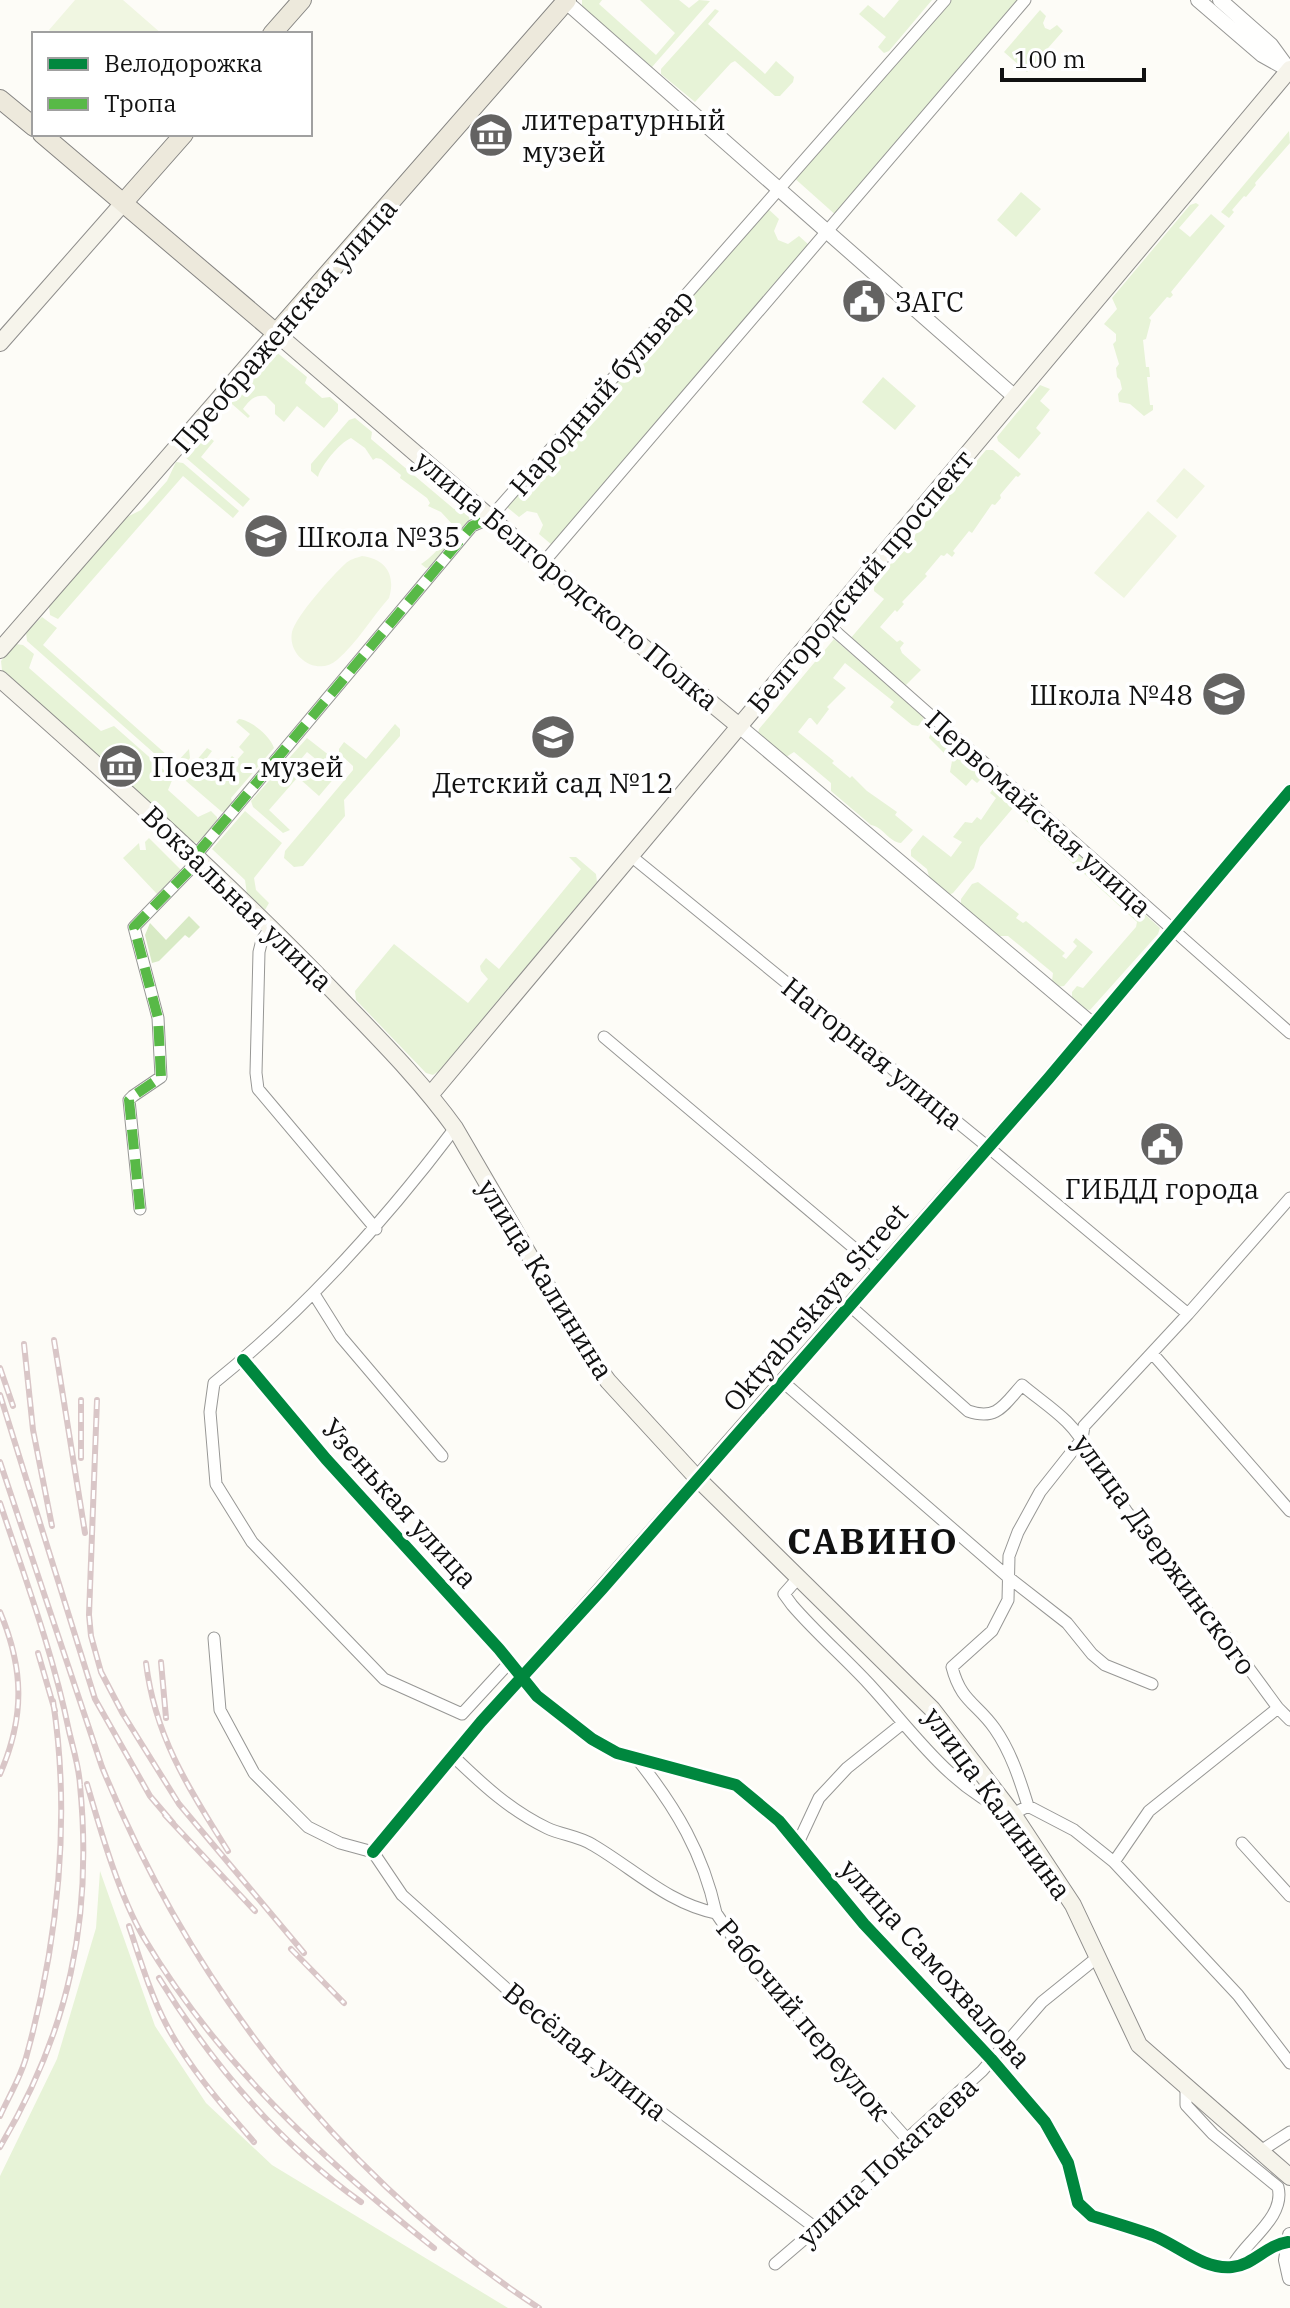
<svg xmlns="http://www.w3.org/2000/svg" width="1290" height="2308" viewBox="0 0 1290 2308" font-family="'IBM Plex Serif',serif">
	<rect width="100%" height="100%" fill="#fdfcf7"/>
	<path fill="#e7f3d7" d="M582,0H602L599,4L656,55L675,33L640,0H679L689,8L699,0L710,1L652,67L582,7Z
		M899,0H932L889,51L884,53L878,47L886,37L859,14L868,5L884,18Z
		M946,0H1023L838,217L792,176Z
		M715,9L719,11L708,24L765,74L776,61L794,77L793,82L780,96H775L735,61L731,63L695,102L661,74V69Z
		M1040,10L1046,16L1043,23L1045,28L1050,30L1057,25L1063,31L1027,72L1004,52Z
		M1289,131L1290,143L1255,183L1256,185L1246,197L1244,196L1232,210L1234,212L1229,218L1221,212Z
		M1021,192L1041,209L1016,237L997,220Z
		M1196,203L1199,205L1179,228L1190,237L1211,214L1225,226L1171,292L1173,295L1170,298L1167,297L1149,318L1151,320L1146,339L1143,340L1146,367H1149L1150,377H1147L1150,405H1153V410L1144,416L1130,404L1119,402L1118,394L1122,389L1120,380L1117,377L1116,368L1119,364L1113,344L1116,341V334L1104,324L1117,309L1112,298L1190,205Z
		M765,206L779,219L774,231L778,240L788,244L799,236L809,245L552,545L539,534L543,525L537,513L527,511L519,517L503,504Z
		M275,351L307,377L305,383L322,398L330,397L338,404V411L324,428L297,406L284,422L275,414V405L266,396C254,394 249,401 243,409L250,416L248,418L232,404V397Z
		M883,377L916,406L895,430L862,402Z
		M1040,385L1050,389L1040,401L1050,410L1036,428L1041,433L1019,459L998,441L997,437Z
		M355,418L372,432L371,439L454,509H460L469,517L470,522L431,567L426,568L421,564C432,558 450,537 453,525L441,512L428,506L430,503L427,498L400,478L401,475L381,459L376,458L373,460L365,448L351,438C339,443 321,466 318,477L311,471V464L349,420Z
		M200,434H205L214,441L201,457L250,499L243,507L185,457L186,450Z
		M986,450H993L1021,474L1018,477L1016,476L1000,495L1001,498L995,505L992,504L972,533L969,531L953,551L955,553L952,557L947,553L944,556L941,555L925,574L927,576L902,602L904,604L897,612L895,610L880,627L897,642L900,640L904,643L900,648L902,653L921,670L905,686L850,639L884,599L874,591V584Z
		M176,462L183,463L239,511L233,518L183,476L58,619L50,615L49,606L127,517L141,510L167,481Z
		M42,617L57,628L43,645L176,763L189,749L190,758L179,770L172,769L27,641L26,632Z
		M834,639L924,716L923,721L918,726L912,725L890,707L894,702L845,663L833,678L846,688L827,707L829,709L817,725L811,718H809L798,732L834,761L832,763L850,778L852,776L867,791L897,812L895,815L913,830L901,843C889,842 883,827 871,825L831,791V783L794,752L786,757L758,733L759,729Z
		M16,644L23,645L34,654L29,668L101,731L114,726L173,778L168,790L198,817L211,811L217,817V822L200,843L193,842L2,670L1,661Z
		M239,719C251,720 270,736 274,748L231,798L233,805L227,811L222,812L186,781L184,775L207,748L212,751L206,759L220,770L232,756L237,760L244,752L239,747L250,734L236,722Z
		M395,724L400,729V736L344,800L345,816L303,866L294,867L284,858L285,851L353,770V766L339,753V749L344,742L366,759Z
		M938,729L1015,797L1018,802L980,847L974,868L953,893L949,895L930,880L927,869L911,856V850L923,835L951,857L962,842L953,837L965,822L972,823L977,817L981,820L996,798L990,793L993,789L985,781L980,780L977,783L972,779L966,786L950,772L952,761L929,738L932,730Z
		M307,738L339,763L341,770L319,796L301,780L318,761L307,752L290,772L297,778L269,810L290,830L283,833L253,807L251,801Z
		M1024,810H1030L1160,928L1158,934L1090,1010L1084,1009L1072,998V992L1077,986L1083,988L1136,927L1137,922L1023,818Z
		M245,811L282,843L254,878L256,890L269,903L265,910L247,894L245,880L212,849Z
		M149,838L181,870L157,894L123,858L139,843L140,850H146L145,842Z
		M569,857H576L596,874L597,882L439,1071L433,1075L426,1073L356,1000L355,991L394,944L468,1003L488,979L481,971L480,966L486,958L499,969L581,869Z
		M978,882L1019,914L1016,918L1023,923L1026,921L1065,953L1062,956L1066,959L1077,946L1073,942L1076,938L1093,952L1064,986L1057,987L1052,981L1053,973L1008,936H999L961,905V899L972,884Z
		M100,1871L155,2026L206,2103L272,2165L508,2308H0V2176L57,2059L96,1928Z"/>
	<path fill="#d8eac5" d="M189,916L200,927L189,938L185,935L159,961L152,963L145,935L150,923L166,940Z"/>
	<path fill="#f0f6e1" d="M75,0H123L162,34H54L49,30Z
		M1184,468L1205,486L1177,519L1156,501Z
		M1148,511L1177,536L1124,598L1094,573Z
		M362,556C386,559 396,575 389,598C372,617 357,643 337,660C318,677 287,657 292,632C296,616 332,576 345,564C350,559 356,558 362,556Z"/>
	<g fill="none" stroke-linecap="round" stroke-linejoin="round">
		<g stroke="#979795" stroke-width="13">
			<path id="minor" d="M543,563L1025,0
				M826,623L1290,1033
				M196,855L472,526L490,518L945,0
				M631,856L988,1147L1188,1314
				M270,928L262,940L259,952L256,1073L258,1089L376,1229
				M604,1037L880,1270
				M455,1128C384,1222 306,1309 214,1383L210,1412L216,1484L252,1542L384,1679L462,1714L509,1663
				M140,1209L129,1100L133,1096L161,1077L158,1018L134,927L200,859
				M314,1294L341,1337L442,1456
				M849,1305L968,1411C997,1421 1004,1405 1022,1385C1044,1404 1076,1422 1086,1450L1127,1512L1178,1572L1278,1708L1290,1720
				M1152,1353L1290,1511
				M243,1360L326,1459L499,1649L537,1696L592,1739L617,1753L736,1785L779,1821L864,1924L991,2059L1045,2122L1068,2163L1078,2203L1092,2216C1112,2222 1132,2228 1152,2235C1178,2245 1203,2270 1232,2267C1254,2265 1266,2245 1288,2242
				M782,1381L1008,1577L1067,1623L1092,1654L1105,1665L1152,1684
				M799,1577L784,1594L792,1605C816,1633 844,1657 869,1684C914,1733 950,1788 1013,1814L1028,1806L1074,1830L1114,1862L1238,1995L1290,2063
				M214,1638L220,1710L254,1773L308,1827L340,1843L373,1852
				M454,1757C483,1785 510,1810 547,1828C562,1835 579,1836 593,1845C634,1869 669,1904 716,1913L751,1964L907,2139
				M638,1760C676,1808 703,1853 716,1913
				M1028,1806C1020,1780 1011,1752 995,1729C977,1703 961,1702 952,1667L992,1631L1008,1600L1009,1556L1018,1532L1040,1492L1082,1439L1084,1426L1188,1314L1290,1198
				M798,1843L819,1798L847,1768L902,1724
				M1242,1843L1290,1896
				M373,1852L402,1895L558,2035L817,2229
				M373,1852L481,1722L697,1478
				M1114,1862L1149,1811L1278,1708
				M1186,2088V2105L1213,2134L1278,2187C1286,2218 1244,2242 1232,2267
				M1259,2152L1290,2132
				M775,2264L900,2157L907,2139L982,2071L1042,2002L1099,1956"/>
		</g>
		<g stroke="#979795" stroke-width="16">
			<path id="tertiary" d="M564,0L1015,397
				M1198,0L1262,55L1289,70
				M1220,0L1271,45L1287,67
				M739,726L1093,1025
				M697,1478L1048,1079L1290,791
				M1290,2235L1286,2260L1290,2278"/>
		</g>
		<g stroke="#8e8d8b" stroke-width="18">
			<path id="secondary" d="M0,343L124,202
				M0,650L276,333L573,589L739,726
				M0,679C114,780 228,882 334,992C376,1036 419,1078 455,1128L581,1344L608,1381L697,1478L932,1709L1013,1814L1073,1905L1139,2045L1290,2177
				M431,1094L1290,69"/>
		</g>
		<g stroke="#858482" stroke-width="20">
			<path id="primary" d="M272,34L302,0
				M0,99L34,127
				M42,134L276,333L567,0
				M124,202L184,134"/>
		</g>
		<use href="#minor" stroke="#fffffe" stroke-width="11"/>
		<use href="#tertiary" stroke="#fffffe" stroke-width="14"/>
		<use href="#secondary" stroke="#f6f4eb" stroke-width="16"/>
		<use href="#primary" stroke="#ede9dc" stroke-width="18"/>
		<g stroke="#d9c6c7" stroke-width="6">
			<path id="rail" d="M54,1340L85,1533
				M24,1344L33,1430L52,1526
				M0,1368L13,1406
				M0,1395L95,1699L150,1796L173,1823
				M97,1400L89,1615L91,1636L101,1672L123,1714L179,1804L304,1953
				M81,1458V1400
				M0,1462L102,1767C191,1986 341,2178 539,2308
				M0,1503C25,1578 53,1653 69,1731C73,1748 79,1767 80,1785C93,1919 69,2031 0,2147
				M0,1612C24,1669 25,1717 0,1774
				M38,1653L55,1711
				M161,1662L166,1718
				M146,1663C155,1737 189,1789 228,1851
				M87,1784C101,1832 119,1895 144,1938C217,2061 323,2160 434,2248
				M165,1815L255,1911
				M129,1926C140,1959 150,1993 166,2024C189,2068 222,2105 254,2142
				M291,1949L344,2003
				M159,1978C212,2064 279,2143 361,2202
				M0,2116C9,2096 22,2075 27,2054C58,1942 71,1817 53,1701"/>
		</g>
		<use href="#rail" stroke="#fff" stroke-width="3" stroke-dasharray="9" stroke-linecap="butt"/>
		<path stroke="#58b947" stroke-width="10" stroke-dasharray="20 10" stroke-linecap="butt" d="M196,855L472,526L490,518
			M140,1209L129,1100L133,1096L161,1077L158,1018L134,927L200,859"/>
		<g stroke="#fff" stroke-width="17">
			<path id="cycleway" d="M243,1360L326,1459L499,1649L537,1696L592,1739L617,1753L736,1785L779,1821L864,1924L991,2059L1045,2122L1068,2163L1078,2203L1092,2216C1112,2222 1132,2228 1152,2235C1178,2245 1203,2270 1232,2267C1254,2265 1266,2245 1288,2242
				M373,1852L481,1722L602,1589L1048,1079L1290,791"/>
		</g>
		<use href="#cycleway" stroke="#00873e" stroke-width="12"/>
	</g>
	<defs>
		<g id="museum-disc" transform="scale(2.3)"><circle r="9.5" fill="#646362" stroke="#fff"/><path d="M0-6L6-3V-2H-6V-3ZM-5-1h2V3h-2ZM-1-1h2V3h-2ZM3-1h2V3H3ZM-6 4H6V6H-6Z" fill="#fff"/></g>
		<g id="civic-disc" transform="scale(2.3)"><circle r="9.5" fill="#646362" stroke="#fff"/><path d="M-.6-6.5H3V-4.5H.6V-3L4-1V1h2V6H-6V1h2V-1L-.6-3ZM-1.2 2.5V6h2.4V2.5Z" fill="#fff"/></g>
		<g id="school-disc" transform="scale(2.3)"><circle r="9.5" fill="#646362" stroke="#fff"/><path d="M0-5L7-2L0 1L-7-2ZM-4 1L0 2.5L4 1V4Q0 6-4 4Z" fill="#fff"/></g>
	</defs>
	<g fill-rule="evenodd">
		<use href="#museum-disc" x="491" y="135"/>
		<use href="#civic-disc" x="864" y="301"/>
		<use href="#school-disc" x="266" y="536"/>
		<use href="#school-disc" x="1224" y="694"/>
		<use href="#school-disc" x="553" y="737"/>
		<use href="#museum-disc" x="121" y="766"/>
		<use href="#civic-disc" x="1162" y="1144"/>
	</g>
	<g text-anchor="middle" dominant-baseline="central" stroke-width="8" stroke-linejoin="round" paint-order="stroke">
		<g font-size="28" fill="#111" stroke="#fff" text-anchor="start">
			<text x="522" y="119">литературный<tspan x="522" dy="32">музей</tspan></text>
			<text x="895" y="301">ЗАГС</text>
			<text x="297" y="536">Школа №35</text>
			<text x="1193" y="694" text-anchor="end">Школа №48</text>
			<text x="152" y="766">Поезд - музей</text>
			<text x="553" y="782" text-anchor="middle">Детский сад №12</text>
			<text x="1162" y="1188" text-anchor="middle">ГИБДД города</text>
		</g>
		<g font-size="28" fill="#111" stroke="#fff">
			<text transform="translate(284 325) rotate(-49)">Преображенская улица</text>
			<text transform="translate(601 392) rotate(-49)">Народный бульвар</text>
			<text transform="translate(567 580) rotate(40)">улица Белгородского Полка</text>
			<text transform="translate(860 581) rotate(-50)">Белгородский проспект</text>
			<text transform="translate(1039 813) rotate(42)">Первомайская улица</text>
			<text transform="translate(238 898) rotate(44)">Вокзальная улица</text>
			<text transform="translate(873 1053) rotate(39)">Нагорная улица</text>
			<text transform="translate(546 1279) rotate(58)">улица Калинина</text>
			<text transform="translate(815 1307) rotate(-49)">Oktyabrskaya Street</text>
			<text transform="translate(400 1503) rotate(48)">Узенькая улица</text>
			<text transform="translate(1165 1554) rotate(54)">улица Дзержинского</text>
			<text transform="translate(998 1803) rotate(54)">улица Калинина</text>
			<text transform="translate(936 1963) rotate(48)">улица Самохвалова</text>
			<text transform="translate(804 2019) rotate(50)">Рабочий переулок</text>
			<text transform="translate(586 2051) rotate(39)">Весёлая улица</text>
			<text transform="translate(887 2161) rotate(-43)">улица Покатаева</text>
		</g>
		<g font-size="36" font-weight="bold" letter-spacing="2" fill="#111" stroke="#fff">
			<text x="873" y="1540">САВИНО</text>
		</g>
	</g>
	<rect x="32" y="32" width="280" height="104" fill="#ffffff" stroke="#a0a0a0" stroke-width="2"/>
	<rect x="48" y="58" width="40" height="12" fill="#00873e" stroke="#a0a0a0" stroke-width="2"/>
	<text x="104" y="72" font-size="24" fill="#111111">Велодорожка</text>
	<rect x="48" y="98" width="40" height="12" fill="#58b947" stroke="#a0a0a0" stroke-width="2"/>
	<text x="104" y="112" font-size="24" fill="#111111">Тропа</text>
	<path d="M1002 68v12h142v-12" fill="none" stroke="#111111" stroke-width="4"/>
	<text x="1014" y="68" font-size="24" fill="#111111" stroke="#ffffff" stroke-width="6" paint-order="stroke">100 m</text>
</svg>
